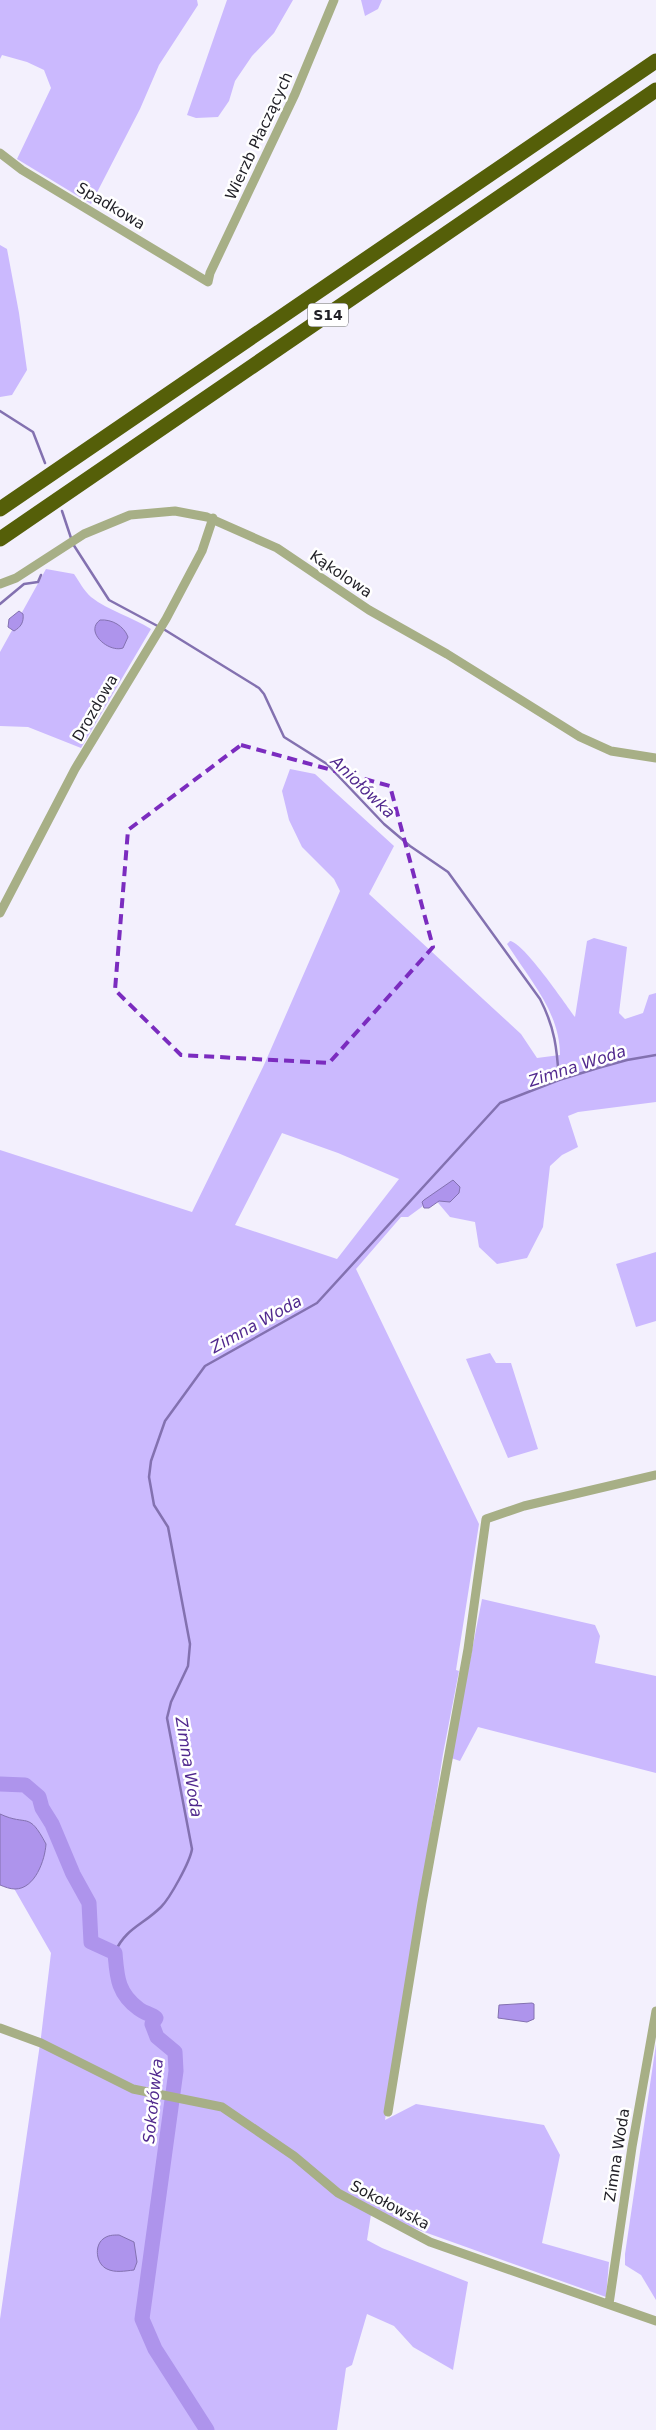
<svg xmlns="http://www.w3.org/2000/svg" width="656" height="2430" viewBox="0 0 656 2430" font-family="'DejaVu Sans',sans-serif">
	<rect width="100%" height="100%" fill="#f3f0fd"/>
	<path fill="#cbb9fe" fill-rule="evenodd" d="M0,0H197L198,5L159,65L140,109L91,204L17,159L51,88L44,70L27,62L2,55L0,59Z
		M227,0H293L274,33L252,56L235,81L229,101L218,117L196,118L187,115Z
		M361,0H382L378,9L365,16Z
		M0,245L7,249L19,313L27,370L12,395L0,397Z
		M46,569L74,574C79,581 84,591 91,597C109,611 132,617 151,629L81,748L28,727L0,726V652Z
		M290,769L315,774L394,846L369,894L521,1034L537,1058L560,1055C560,1012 529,979 507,944L510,941C524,943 564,1002 575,1017L587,941L594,938L627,947L619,1013L625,1019L643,1013L649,995L656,993V1102L578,1112L568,1116L578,1147L562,1155L550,1166L543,1227L527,1258L497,1264L479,1247L475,1222L450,1217L434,1198L408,1217H401L356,1269L479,1524L456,1670L459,1671L443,1754L385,2120L416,2104L544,2125L560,2155L542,2243L609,2262L606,2297L402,2224L372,2208L367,2240L382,2248L468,2282L453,2370L413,2347L394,2326L367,2314L352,2365L346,2368L337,2430H0V2319L41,2037L51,1953L0,1864V1150L192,1212L264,1065L340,891L334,879L302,847L289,820L282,791ZM282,1133L338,1153L399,1179L337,1259L235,1225Z
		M656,1252V1321L636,1327L616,1264Z
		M490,1353L496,1363H511L538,1449L508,1458L466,1359Z
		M482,1599L595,1625L600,1636L595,1663L656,1676V1773L478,1727L460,1761L451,1758Z
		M656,2044V2300L641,2275L625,2265V2254Z"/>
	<path fill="#ae94ec" stroke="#8371b0" d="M19,611L23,614C24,622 21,627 14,631L8,627L9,619Z
		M100,620C112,619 124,626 128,637L123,648C109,653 84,632 100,620Z
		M453,1180L460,1187L459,1193L450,1202L439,1201L429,1208H424L422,1202L424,1200Z
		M0,1814C28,1827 28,1810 46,1844C45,1860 35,1889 15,1889C10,1889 5,1887 0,1885Z
		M532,2003L534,2004V2019L527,2022L498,2018L499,2005Z
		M119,2235L134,2242L137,2262L134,2270C125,2271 115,2273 107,2269C96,2264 94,2246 103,2239C108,2235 113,2235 119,2235Z"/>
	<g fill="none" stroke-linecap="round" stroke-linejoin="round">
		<path stroke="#8371b0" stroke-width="2.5" d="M0,411L33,432L45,463
			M62,511L71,538
			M73,544L109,600L165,630L259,688L264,694L284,737L327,764L384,824L410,846L448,872L540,999C555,1028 557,1049 559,1080
			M0,604L24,584L38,582L41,575
			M115,1952C126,1928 143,1925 161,1907C170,1898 190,1862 192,1849L167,1718L171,1702L188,1666L190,1644L168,1527L154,1505L149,1477L151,1461L165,1421L205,1366L317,1303L500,1103L559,1080L598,1068L627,1060L656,1055"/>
		<path stroke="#ae94ec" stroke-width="15" d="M0,1784L25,1785L39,1797L42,1808L52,1824L73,1874L89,1903L91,1942L115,1953C117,1976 117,1993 139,2009C144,2013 151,2014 156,2018L152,2024L157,2037L175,2052L176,2071L142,2319L155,2349L207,2430"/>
		<path stroke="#a7af86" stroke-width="9" d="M0,153L22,170L208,282L210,273L295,94L334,0
			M0,584L16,578L84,534L130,515L175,511L207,517L277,548L369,610L447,654L580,737L611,751L656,758
			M0,913L75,769L166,619L202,551L213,518
			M0,2028L41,2043L133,2089L222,2107L294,2156L338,2193L430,2242L656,2321
			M388,2112L422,1903L468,1649L486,1519L524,1506L656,1475
			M609,2304L632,2147L656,2011"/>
		<path stroke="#555f09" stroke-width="15" d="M0,509L656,61
			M0,539L656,90"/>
	</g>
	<path fill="none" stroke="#7b2cbf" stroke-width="4" stroke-dasharray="10 6" stroke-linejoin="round" d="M241,745L390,786L433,947L329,1063L181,1055L115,990L128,830Z"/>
	<g text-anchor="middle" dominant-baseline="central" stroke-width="5" stroke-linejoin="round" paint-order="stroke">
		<rect fill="#fff" stroke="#626266" stroke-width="1" x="308" y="303.5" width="40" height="23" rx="4"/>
		<g font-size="14" font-weight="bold" fill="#1f1e25">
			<text x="328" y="315">S14</text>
		</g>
		<g font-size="15" fill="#1f1e25" stroke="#fff">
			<text transform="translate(259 136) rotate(-65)">Wierzb Płaczących</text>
			<text transform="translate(111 206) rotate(31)">Spadkowa</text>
			<text transform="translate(341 574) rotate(34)">Kąkolowa</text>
			<text transform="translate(95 708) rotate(-60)">Drozdowa</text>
			<text transform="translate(617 2155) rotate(-81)">Zimna Woda</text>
			<text transform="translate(390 2205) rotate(28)">Sokołowska</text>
		</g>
		<g font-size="16" font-style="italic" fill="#51298e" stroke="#fff">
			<text transform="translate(363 787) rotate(44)">Aniołówka</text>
			<text transform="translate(577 1066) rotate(-18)">Zimna Woda</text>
			<text transform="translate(256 1324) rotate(-29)">Zimna Woda</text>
			<text transform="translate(189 1767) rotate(81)">Zimna Woda</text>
			<text transform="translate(153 2101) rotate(-84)">Sokołówka</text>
		</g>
	</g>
</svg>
